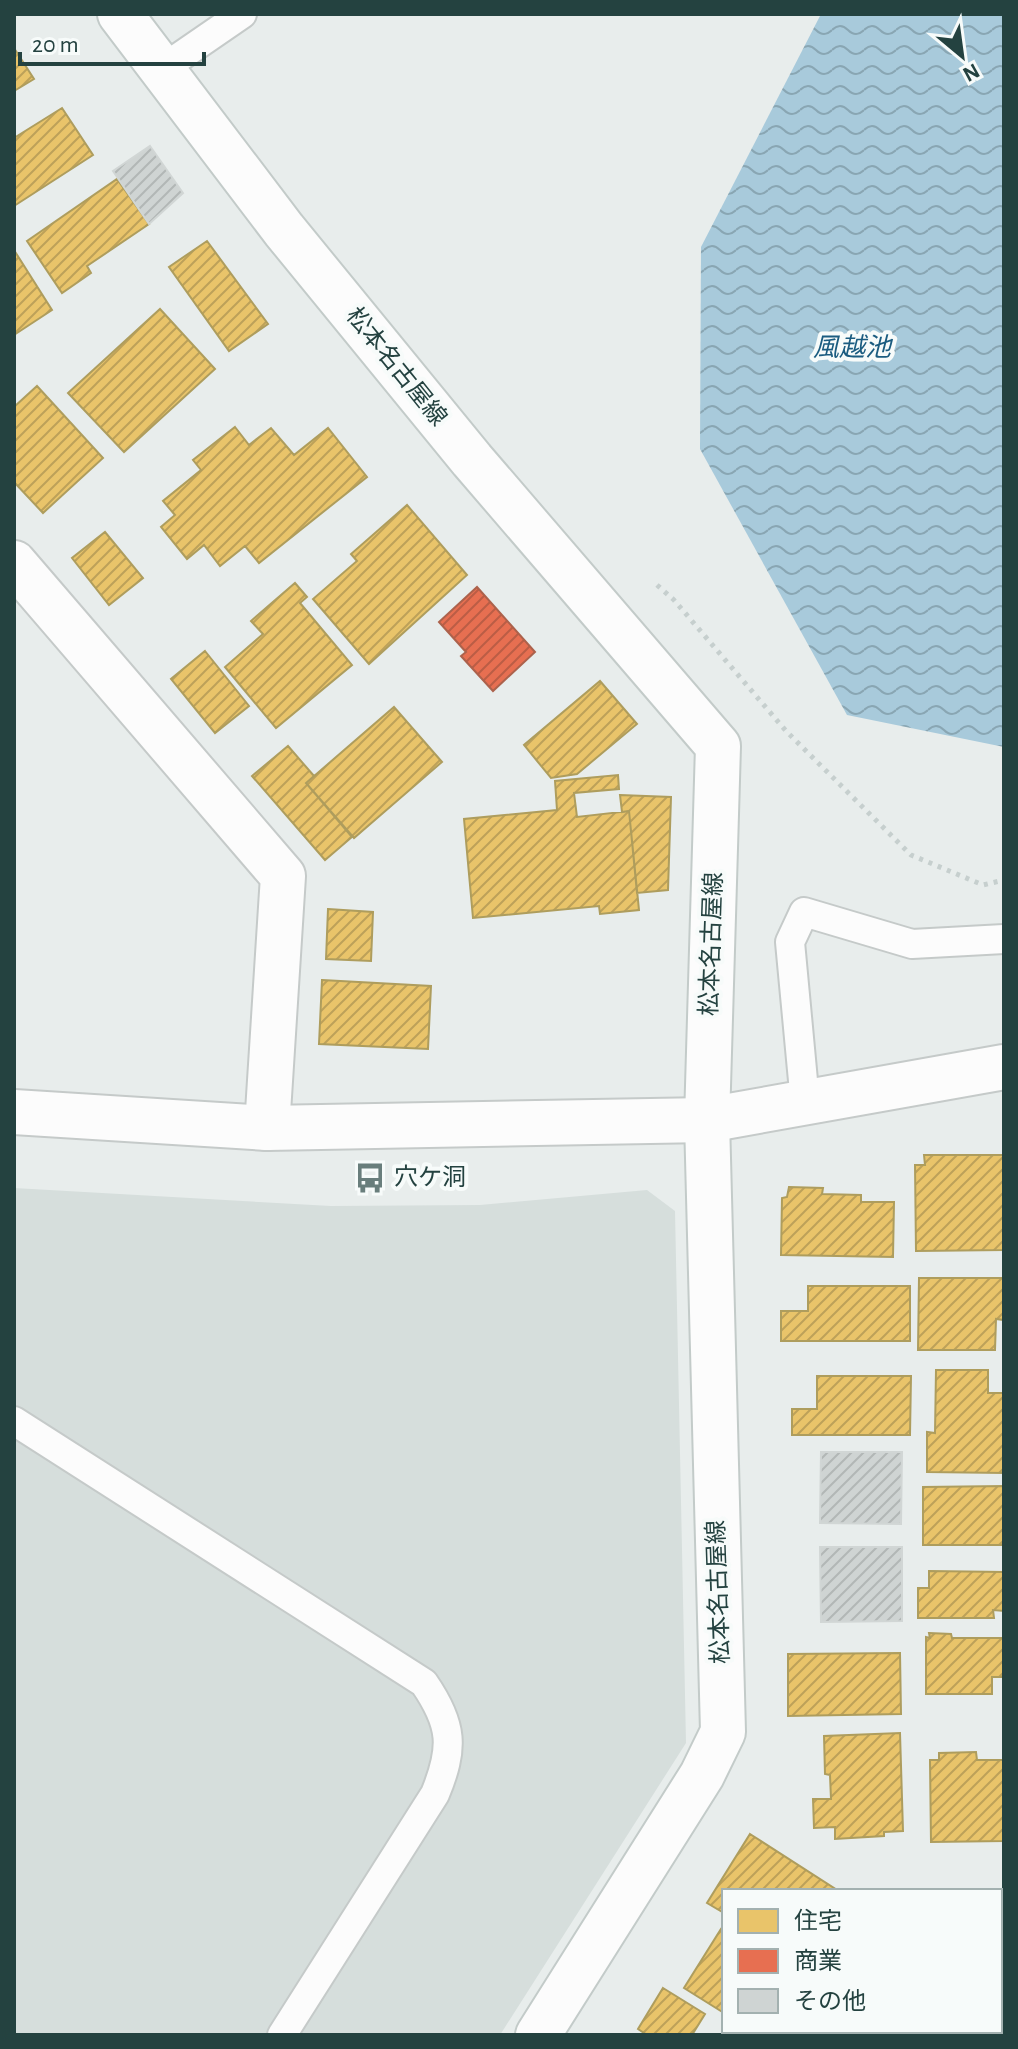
<svg xmlns="http://www.w3.org/2000/svg" width="1018" height="2049" viewBox="0 0 1018 2049" font-family="'Alegreya Sans','Noto Sans JP',sans-serif">
	<defs>
		<pattern id="water-waves" width="16" height="10" patternUnits="userSpaceOnUse" patternTransform="scale(2)"><rect width="16" height="10" fill="#a8cadb"/><path d="M0 5q4-4 8 0t8 0" fill="none" stroke="#89a6b3"/></pattern>
		<pattern id="homes-hatch" width="6" height="6" patternUnits="userSpaceOnUse" patternTransform="scale(2)"><rect width="6" height="6" fill="#e9c46a"/><path d="M-1 1l2-2M0 6l6-6M5 7l2-2" fill="none" stroke="#bda159"/></pattern>
		<pattern id="shops-hatch" width="6" height="6" patternUnits="userSpaceOnUse" patternTransform="scale(2)"><rect width="6" height="6" fill="#e76f51"/><path d="M-1 1l2-2M0 6l6-6M5 7l2-2" fill="none" stroke="#bb5d45"/></pattern>
		<pattern id="building-hatch" width="6" height="6" patternUnits="userSpaceOnUse" patternTransform="scale(2)"><rect width="6" height="6" fill="#cfd4d3"/><path d="M-1 1l2-2M0 6l6-6M5 7l2-2" fill="none" stroke="#b2b7b6"/></pattern>
	</defs>
	<rect width="100%" height="100%" fill="#e8edec"/>
	<path fill="#d6dedc" d="M14,1188L331,1206L480,1205L647,1190L675,1211L686,1743L500,2035H14Z"/>
	<path fill="url(#water-waves)" d="M821,14H1004V747L847,715L700,449L701,247Z"/>
	<path fill="url(#homes-hatch)" stroke="#ae9d5d" stroke-width="2" d="M14,48L34,79L14,91Z
		M62,108L93,155L14,206V138Z
		M117,179L149,224L87,266L91,273L62,293L27,241Z
		M207,241L268,324L229,351L169,267Z
		M14,250L52,310L14,335Z
		M160,309L215,369L124,452L68,393Z
		M37,386L103,458L43,513L14,482V407Z
		M235,427L249,445L271,428L294,455L328,428L367,477L259,563L245,546L220,566L204,545L187,559L161,527L175,515L163,501L201,470L193,460Z
		M407,505L467,575L369,664L313,599L357,561L351,554Z
		M105,532L143,578L109,605L72,558Z
		M295,583L307,597L300,603L352,665L276,728L225,667L263,634L251,621Z
		M205,651L249,706L215,733L171,679Z
		M600,681L637,724L577,774L551,778L524,745Z
		M394,707L442,762L354,838L306,783Z
		M288,746L314,776L306,783L352,837L325,860L252,776Z
		M618,775L619,789L574,793L577,817L629,811L639,910L600,914L599,906L473,918L464,819L557,810L555,781Z
		M620,795L671,797L668,890L637,893L629,811L622,812Z
		M328,909L373,912L371,961L326,959Z
		M322,980L431,986L428,1049L319,1044Z
		M924,1155H1004V1250L916,1251L915,1165H925Z
		M789,1187L823,1188L822,1194L861,1195V1202H894L893,1257L781,1255L782,1198L787,1197Z
		M919,1278H1004V1320L996,1319L995,1350H918Z
		M808,1286H910V1341H781V1311H808Z
		M936,1370H988V1393H1004V1473L927,1472V1432L935,1433Z
		M817,1376H911L910,1435H792V1409H817Z
		M1004,1486V1545H923V1487Z
		M929,1571L1004,1572V1611L993,1610L994,1618H918V1588H929Z
		M929,1633L951,1634L952,1638H1004V1677H992V1694H926V1637L930,1638Z
		M900,1653L901,1714L788,1716V1654Z
		M900,1733L903,1831L884,1832V1836L835,1839V1827L814,1828L813,1799H831L830,1775L825,1774L824,1736Z
		M976,1752L977,1760H1004V1841L931,1842L930,1760H939V1753Z
		M750,1834L837,1890L836,1891H724V1913L707,1903Z
		M721,1929L724,1931V2013L684,1988Z
		M663,1988L705,2014L692,2035H647L638,2029Z
		M753,2031H801L799,2035H760Z
		M866,2031H938L945,2035H864Z"/>
	<path fill="url(#shops-hatch)" stroke="#ac624c" stroke-width="2" d="M477,587L535,652L493,691L461,656L466,652L439,622Z"/>
	<path fill="url(#building-hatch)" stroke="#d1d6d5" stroke-width="2" d="M150,146L183,193L149,224L113,171Z
		M821,1452H902L901,1524L820,1523Z
		M820,1547H902V1621L821,1622Z"/>
	<g fill="none" stroke-linecap="round" stroke-linejoin="round">
		<g stroke="#c5cac9" stroke-width="32">
			<path id="service" d="M162,69L242,14
				M805,1102L790,942L804,912L912,944L1004,939
				M14,1421L424,1683C453,1725 454,1748 435,1794L282,2035"/>
		</g>
		<g stroke="#c5cac9" stroke-width="48">
			<path id="minor" d="M14,563L283,876L267,1128"/>
		</g>
		<g stroke="#c5cac9" stroke-width="48">
			<path id="tertiary" d="M14,1112L267,1128L707,1120L1004,1067"/>
		</g>
		<g stroke="#c3cbc9" stroke-width="48">
			<path id="secondary" d="M120,14L284,230L472,460L718,746L707,1120L723,1732L702,1775L538,2035"/>
		</g>
		<path stroke="#c6cfce" stroke-width="5" stroke-dasharray="4 6" stroke-linecap="butt" d="M657,585L674,600L786,731L911,855L983,885L1004,880"/>
		<use href="#service" stroke="#fcfcfc" stroke-width="28"/>
		<use href="#minor" stroke="#fcfcfc" stroke-width="44"/>
		<use href="#tertiary" stroke="#fcfcfc" stroke-width="44"/>
		<use href="#secondary" stroke="#fcfcfc" stroke-width="44"/>
	</g>
	<defs>
		<g id="bus-bare" transform="scale(2.4)"><path d="M-5-6H5V4H4V6H2V4H-2V6H-4V4H-5ZM-3.5-4V0h7V-4ZM-3.5 1.2v1.5H-2V1.2ZM2 1.2v1.5H3.5V1.2Z" fill="#697e7c" stroke="#f7fbfa" stroke-width="2.5" paint-order="stroke"/></g>
	</defs>
	<g fill-rule="evenodd">
		<use href="#bus-bare" x="370" y="1178"/>
	</g>
	<g text-anchor="middle" dominant-baseline="central" stroke-width="8" stroke-linejoin="round" paint-order="stroke">
		<g font-size="24" fill="#244240" stroke="#f7fbfa">
			<text transform="translate(396 367) rotate(51)">松本名古屋線</text>
			<text transform="translate(712 944) rotate(-88)">松本名古屋線</text>
			<text transform="translate(719 1592) rotate(-92)">松本名古屋線</text>
		</g>
		<g font-size="24" fill="#244240" stroke="#f7fbfa" text-anchor="start">
			<text x="394" y="1178">穴ケ洞</text>
		</g>
		<g font-size="26" font-style="italic" fill="#1b5c80" stroke="#f7fbfa">
			<text x="852" y="348">風越池</text>
		</g>
	</g>
	<rect width="1018" height="2049" fill="none" stroke="#244240" stroke-width="32"/>
	<rect x="722" y="1889" width="280" height="144" fill="#f7fbfa" stroke="#a3b1b0" stroke-width="2"/>
	<rect x="738" y="1909" width="40" height="24" fill="#e9c46a" stroke="#a3b1b0" stroke-width="2"/>
	<text x="794" y="1929" font-size="24" fill="#244240">住宅</text>
	<rect x="738" y="1949" width="40" height="24" fill="#e76f51" stroke="#a3b1b0" stroke-width="2"/>
	<text x="794" y="1969" font-size="24" fill="#244240">商業</text>
	<rect x="738" y="1989" width="40" height="24" fill="#cfd4d3" stroke="#a3b1b0" stroke-width="2"/>
	<text x="794" y="2009" font-size="24" fill="#244240">その他</text>
	<g transform="translate(962 56) rotate(151)" stroke="#f7fbfa" stroke-width="6" paint-order="stroke">
	<path d="M0-6L14 30L0 20L-14 30Z" fill="#244240"/>
	<text y="-12" font-size="22" font-weight="bold" text-anchor="middle" fill="#244240">N</text>
	</g>
	<path d="M20 52v12h184v-12" fill="none" stroke="#244240" stroke-width="4"/>
	<text x="32" y="52" font-size="24" fill="#244240" stroke="#f7fbfa" stroke-width="6" paint-order="stroke">20 m</text>
</svg>
